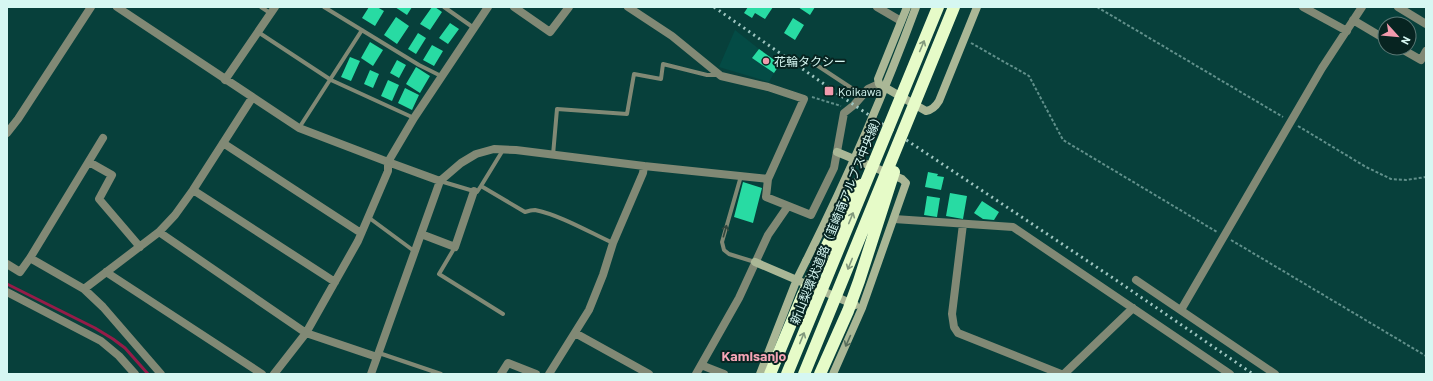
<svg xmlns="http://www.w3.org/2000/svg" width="1433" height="381" viewBox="0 0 1433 381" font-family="Barlow,'Noto Sans JP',sans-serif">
	<rect width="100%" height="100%" fill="#07403b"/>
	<path fill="#044b45" d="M735,30L759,49L753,57L774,73L769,82L719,67Z"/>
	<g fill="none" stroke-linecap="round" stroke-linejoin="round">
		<path stroke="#961c48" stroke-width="3" d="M7,284L95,328L113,339L125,348L148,374"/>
	</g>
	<path fill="#28dba3" d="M369,7H377L384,11L375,26L362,18Z
		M395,7H412L407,15Z
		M432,7H435L442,12L430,30L420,24Z
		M748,7L755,8L756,7H773L765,19L755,13L752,18L744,13Z
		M798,7H815L810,15Z
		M396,17L409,26L397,44L384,35Z
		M793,18L804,25L795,40L784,33Z
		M450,23L459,29L448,44L439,38Z
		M418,33L426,38L416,54L408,49Z
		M370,42L383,50L373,66L361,58Z
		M432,45L443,51L434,66L423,60Z
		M759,49L780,64L774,73L752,58Z
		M350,57L360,61L351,81L341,77Z
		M397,60L406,65L399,78L390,73Z
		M416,67L430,76L420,93L406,84Z
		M370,70L379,74L373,88L364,84Z
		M388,80L399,85L392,101L381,96Z
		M405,88L419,95L412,110L398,103Z
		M928,172L938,174L937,176L944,177L941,190L925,187Z
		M743,182L762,188L753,223L734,217Z
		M950,193L967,196L963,219L946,216Z
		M927,196L940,198L937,217L924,215Z
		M982,201L999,212L994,220L983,219L974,213Z"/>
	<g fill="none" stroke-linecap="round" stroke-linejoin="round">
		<path stroke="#61908b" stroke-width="2" stroke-dasharray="3 2" stroke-linecap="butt" d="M1097,7L1283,117
			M971,43L1029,76L1063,140L1217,232
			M812,97L841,106
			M1298,126L1366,167L1391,179L1406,180L1426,177
			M1231,240L1426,356"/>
		<path stroke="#818975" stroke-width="4" d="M261,7L270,13
			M324,7L419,65L441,76
			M444,7L474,28
			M258,32L331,80L414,118
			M812,62L862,95
			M299,128L362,30
			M553,155L557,109L627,114L634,74L661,79L663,64L707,75H718
			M741,176L722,242L724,250L729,254L755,262
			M440,181L477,192L481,186L525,212C528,211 532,210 535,210C560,215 589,232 613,243
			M481,186L503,150
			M368,217L414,251
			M455,247L439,274L503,314
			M379,353L441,374"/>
		<path stroke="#818975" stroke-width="8" d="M117,7L299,128L388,162L440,181
			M514,7L550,32L569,7
			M628,7L672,36L721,76L768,87L804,99L768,179
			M877,7L901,21
			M1303,7L1347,31
			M1398,7L1426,24
			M1353,20L1385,39
			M1400,48L1421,60L1426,51
			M225,80L275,7
			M7,133L18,119L91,7
			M103,138L30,258L84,289L103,307L161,374
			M223,143L361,233
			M89,162L112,175L99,199L140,247
			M193,190L335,282
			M894,219L1013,227L1230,374
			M963,224L952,314L954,327L958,333L1061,374
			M159,232L306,333L377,357
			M421,234L455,247L474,191
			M7,264L20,272L30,258
			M106,272L262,374
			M1136,280L1275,374
			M84,289L159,232L175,215L193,190L252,98
			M7,292L101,341L119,356L135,374
			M1181,310L1322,68L1362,7
			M575,333L649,374
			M701,365L724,374
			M274,374L306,333L358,241L388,171V162L414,118L488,7
			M371,374L440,181L461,163L476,154L494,149L516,150L644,166L768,179L766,197L811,215L834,168L844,113L854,105L868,89L879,84
			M501,374L508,363L536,374
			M549,374L589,310L603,275L613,243L643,173L644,166
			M696,374L739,298L768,235L788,206
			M1064,374L1133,308"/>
		<path stroke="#aab796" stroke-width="8" d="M907,7L878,79L879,84L926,111C932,110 936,106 939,101L977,7
			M755,262L855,305
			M760,374L797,279L806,261
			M833,374L862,308L906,183L902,179L837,152"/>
		<path stroke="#9fc6c1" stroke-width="3" stroke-dasharray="2 4" stroke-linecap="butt" d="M714,7L854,105L1113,278L1253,374"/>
		<path stroke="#aab796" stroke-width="8" d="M806,261C847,179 884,94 916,7"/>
		<path stroke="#e6fbc8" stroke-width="12" d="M770,374L802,297L857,184
			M787,374L938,7
			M804,374L954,7
			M820,374L848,311L859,281L894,172"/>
	</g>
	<defs><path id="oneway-shaft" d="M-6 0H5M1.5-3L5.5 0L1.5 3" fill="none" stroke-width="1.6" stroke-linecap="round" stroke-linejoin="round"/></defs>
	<g stroke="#829a7d">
		<use href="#oneway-shaft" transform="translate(922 46) rotate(-67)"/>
		<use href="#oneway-shaft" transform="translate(851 218) rotate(-68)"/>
		<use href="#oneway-shaft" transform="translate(850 264) rotate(112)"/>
		<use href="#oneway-shaft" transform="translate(802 338) rotate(-68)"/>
	</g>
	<use stroke="#32473e" href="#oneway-shaft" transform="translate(725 231) rotate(-74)"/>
	<use stroke="#586e5c" href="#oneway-shaft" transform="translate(848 341) rotate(114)"/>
	<g fill="#f29aad" stroke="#072421" stroke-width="1.5">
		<circle cx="766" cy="61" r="4"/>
		<rect x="824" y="86" width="10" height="10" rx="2"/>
	</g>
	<g text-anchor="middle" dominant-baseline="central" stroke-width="4" stroke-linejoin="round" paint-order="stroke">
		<g font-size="12" fill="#d6f7f2" stroke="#072421" text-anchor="start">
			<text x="774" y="61">花輪タクシー</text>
			<text x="838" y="91">Koikawa</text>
		</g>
		<g font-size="12" fill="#d6f7f2" stroke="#072421">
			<text transform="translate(836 218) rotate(-68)">新山梨環状道路（韮崎南アルプス中央線）</text>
		</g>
		<g font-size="14" font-weight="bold" fill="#f7a5b6" stroke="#072421">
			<text x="754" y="355">Kamisanjo</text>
		</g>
	</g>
	<rect width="1433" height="381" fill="none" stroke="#d6f7f2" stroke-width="16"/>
	<g transform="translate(1397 36) rotate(117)"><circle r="19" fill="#072421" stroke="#5a7875"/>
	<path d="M0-3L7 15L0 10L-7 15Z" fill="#f29aad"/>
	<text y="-6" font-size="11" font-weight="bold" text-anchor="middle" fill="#d6f7f2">N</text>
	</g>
</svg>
